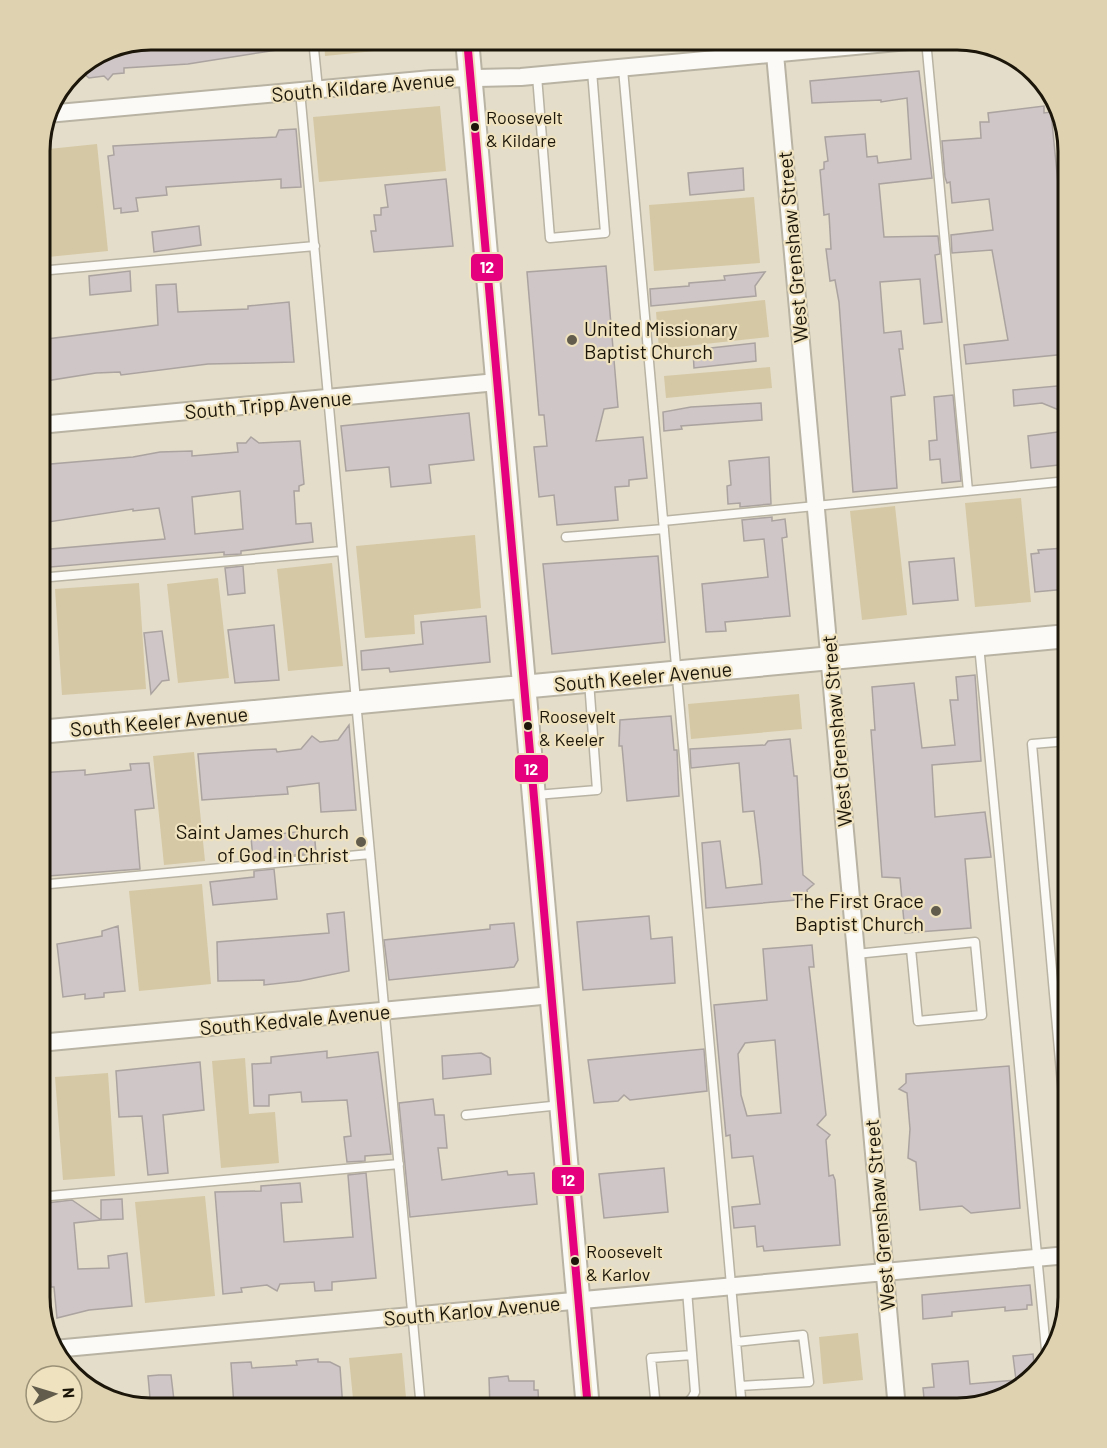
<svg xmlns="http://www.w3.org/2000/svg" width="1107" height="1448" viewBox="0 0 1107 1448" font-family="Barlow,sans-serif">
	<rect width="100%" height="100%" fill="#e4ddc9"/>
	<path fill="#d5c8a5" d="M324,39H434V45L325,56Z
		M440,106L446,171L319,182L313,117Z
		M97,144L108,251L48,257L39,178V150Z
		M754,197L760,263L654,271L649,205Z
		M765,300L769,337L659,349L656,312Z
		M770,367L772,388L666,398L664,376Z
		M1021,498L1031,602L975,607L965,503Z
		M895,506L907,615L862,620L850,511Z
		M475,535L481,608L414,615L415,634L365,638L356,546Z
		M332,563L343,666L288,671L277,569Z
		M218,578L229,678L178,683L167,584Z
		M139,583L146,689L62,695L55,589Z
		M799,694L802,729L691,739L688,704Z
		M194,752L205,861L164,865L153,756Z
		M202,884L211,984L139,991L129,891Z
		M245,1058L249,1114L275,1112L279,1163L221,1168L212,1061Z
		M108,1073L115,1176L63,1180L55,1077Z
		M205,1196L215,1296L145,1303L135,1202Z
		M858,1333L863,1380L823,1384L819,1337Z
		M402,1353L407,1409H354L349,1358Z"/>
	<path fill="#cfc7c7" stroke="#aaa3a0" stroke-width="1.5" fill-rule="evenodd" d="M150,39H282L283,49L188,64L124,68V73L113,74L108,80L104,76L89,78L76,67Z
		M919,71L932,178L879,184L884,237L938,236L940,254L935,255L942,322L924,324L920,279L880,282L884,333L901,331L903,349H899L905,395L891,397L897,488L853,492L839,302L835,280L830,281L826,249H831L829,214L824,215L820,170L824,169V162L828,161L825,137L865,134L867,157L877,156L878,163L911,159L907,98L881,102V100L812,103L810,81Z
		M1044,106V113L1051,112L1063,235L1068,303L1063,304L1064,312H1060L1067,354L966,364L964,345L1008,340L992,250L952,253L951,235L993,230L989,199L952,203L950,182L947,183L945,177L942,141L981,138L980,122H989L988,113Z
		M296,129L301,187L281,188V179L166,187L167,195L136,198L138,211L121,213V208L114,209L108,156L114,155L113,146L276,137L279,130Z
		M743,168L744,190L690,195L688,173Z
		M446,179L453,246L374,252L371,231H376L374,215H381V208L388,207L385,185Z
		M199,226L201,245L154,252L152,232Z
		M606,266L618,407L604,409L596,441L643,437L647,478L629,480V486L615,487L618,520L557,525L554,495L539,497L534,447L547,446L544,415H539L527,272Z
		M130,271L131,291L90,295L89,276Z
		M765,272L755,286L756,296L651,306L650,289L689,286V283L725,280L724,276Z
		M176,284L178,312L248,309V306L289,302L294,362L208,364L121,375L120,372L96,373L39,382V340L158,325L156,285Z
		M755,343L756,361L694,368L693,350Z
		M1068,385V403H1063L1064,412L1042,403L1014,406L1013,390Z
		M953,395L961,481L942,483L940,459L930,460L929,441L937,440L934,397Z
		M761,403L762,420L681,426L682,429L664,431L663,412L691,407Z
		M469,413L474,460L429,465L431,483L391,487L389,467L346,471L341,426Z
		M1065,431L1066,439L1068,438V464L1031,468L1028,436Z
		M251,437L259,443L300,441L304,484L299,486V491H294L296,524L311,523L313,542L241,551V554L224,555V552L39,568V550L165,539L159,508L133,511V509L42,523L39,509V465L133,457L160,452L192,451V456L238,452L237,443H246ZM240,491L243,529L195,534L192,497Z
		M769,457L771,504L740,507V503L728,504L727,486L731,485L729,461Z
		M772,517V521L785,519L787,537L782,538L790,616L725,622L726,631L706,632L702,584L768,577L764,539L744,541L742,520Z
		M1064,548L1067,589L1035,592L1031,554L1039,553L1038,550Z
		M658,556L665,642L552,654L543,564Z
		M954,558L958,600L913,604L909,562Z
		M243,566L245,593L228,595L225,568Z
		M486,616L490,662L390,672L389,668L362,670L361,651L423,644L421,622Z
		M274,625L279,680L235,683L228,630Z
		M162,631L169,680L162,681L151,694L144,633Z
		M975,675L981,761L932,765L935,817L985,812L991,857L965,859L971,928L905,933L900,878L882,877L871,730H875L872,687L914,683L922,748L955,745L950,700H958L956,677Z
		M671,716L674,750H677L679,796L627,801L622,746H619L620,720Z
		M349,725L356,810L321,812L319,783L287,787L288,794L202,800L198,754L255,750L276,749L277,752L301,749L312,736L320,742L338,740Z
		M790,739L794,776H797L803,875L814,884L807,890L808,899L706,908L702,843L720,841L726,888L762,884L760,861L754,811L743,812L739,763L691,768L690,749L765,745L768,741Z
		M149,763L154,808L135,810L140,869L48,876L45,846L47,845L43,795H39V773L85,770V775L131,770L130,764Z
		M314,830L316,853L253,859L251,837Z
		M274,869L277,899L213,905L210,882L254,877V871Z
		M344,912L349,971L300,981L264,985V980L218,981L217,942L329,933L327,914Z
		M649,916L651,939L672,937L675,983L583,990L577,922Z
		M514,923L518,960L514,967L389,980L384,940L490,929V925Z
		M118,926L125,991L104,993V997L85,999V994L63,997L57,944L102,936V931Z
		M812,945L814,967H809L826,1115L817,1125L830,1135L826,1140L829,1176L833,1175L835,1180L840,1245L764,1251L763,1246L757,1247L755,1226L734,1228L732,1207L760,1204L753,1156L732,1158L730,1135L726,1136L714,1005L767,1000L763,949ZM775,1040L781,1113L747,1116L741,1095L738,1054L745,1043Z
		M704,1049L707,1091L630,1100L624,1095L618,1101L594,1103L588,1060Z
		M327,1051V1058L378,1052L391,1154L365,1156V1161L347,1162L344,1137L351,1136L347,1100L302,1102L301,1092L269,1095V1106H254L252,1064L271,1063V1057Z
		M481,1053L490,1058L491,1074L443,1079L442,1056Z
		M200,1062L204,1110L163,1115L168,1173L148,1175L142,1116L119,1117L116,1071Z
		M1009,1066L1020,1208L971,1213L962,1206L920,1210L916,1162L908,1158L910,1129L907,1093L899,1089L906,1083V1074Z
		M433,1099L435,1115H444L447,1148H438L442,1180L507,1171L508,1175L534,1173L537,1204L410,1217L399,1103Z
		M664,1168L668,1212L604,1218L599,1174Z
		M366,1173L376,1278L332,1282V1290L315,1291L314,1282L280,1284L277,1291L267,1285L241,1288L242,1292L223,1294L215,1192L261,1191V1186L300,1183L302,1202L281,1203L284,1242L353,1237L348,1175Z
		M122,1199L123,1219L101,1220V1200Z
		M72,1200L101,1220L74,1223L78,1269L109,1268L108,1256L127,1253L132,1306L89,1310L57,1318L54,1287H51L50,1277L46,1274L49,1262L46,1234H39V1204Z
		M1030,1285L1032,1305H1027V1309L1005,1311V1307L952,1312V1316L923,1319L922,1295Z
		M1033,1354L1035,1373L1018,1390L957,1409H925L923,1388L934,1387L932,1364L968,1361L970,1384L1016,1380L1013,1356Z
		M318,1359V1362H330L340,1367L343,1409H323V1406L299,1407V1401L234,1406L231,1363L251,1362L252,1368L297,1365L296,1361Z
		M159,1375H171L175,1409H151L148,1376Z
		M508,1376L509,1381H534V1390H538L539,1409H490L489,1378Z"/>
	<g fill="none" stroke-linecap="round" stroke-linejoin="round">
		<g stroke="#b8b3a3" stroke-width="11">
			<path id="lane" d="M313,39L318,89
				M926,40L968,491
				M623,69L742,1409
				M537,76L550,238L605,233L592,71
				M300,91L421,1409
				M39,271L315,246
				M663,521L1068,481
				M566,537L664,529
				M39,578L342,551
				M979,645L1047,1360
				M536,795L597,790L589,681
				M39,885L370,854
				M856,954L975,942L982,1015L918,1021L911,949
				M466,1115L561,1105
				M1068,1152L1032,744L1068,741
				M39,1197L399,1164
				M736,1342L803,1335L809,1382L740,1386
				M656,1408L651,1358L692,1355
				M650,1409C667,1408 689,1410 695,1392L687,1290"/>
		</g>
		<g stroke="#b8b3a3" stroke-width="20">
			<path id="street" d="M775,54L897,1409
				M47,114L432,79L521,77L930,39
				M39,425L497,382
				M39,1043L552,995
				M54,1349L1068,1255"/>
		</g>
		<g stroke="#b8b3a3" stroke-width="26">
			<path id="secondary" d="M467,39L588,1409
				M39,732L1068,636"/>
		</g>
		<use href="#lane" stroke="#fbfaf7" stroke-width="8"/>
		<use href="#street" stroke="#fbfaf7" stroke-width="16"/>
		<use href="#secondary" stroke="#fbfaf7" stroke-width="22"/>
		<g stroke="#efe2be" stroke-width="12">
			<path id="bus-1" d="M467,39L588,1409"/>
		</g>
		<use href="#bus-1" stroke="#e5007d" stroke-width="8"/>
	</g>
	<g fill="#1b1609" stroke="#efe2be" stroke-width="2">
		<circle cx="475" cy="127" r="5"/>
		<circle cx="528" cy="726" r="5"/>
		<circle cx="575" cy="1261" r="5"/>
	</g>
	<g fill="#615c4c" stroke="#efe2be" stroke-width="2">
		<circle cx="572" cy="340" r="6"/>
		<circle cx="361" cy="842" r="6"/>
		<circle cx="936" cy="911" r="6"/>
	</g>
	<g text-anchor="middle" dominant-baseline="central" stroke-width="4.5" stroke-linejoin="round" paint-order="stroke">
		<g font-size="18" fill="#1b1609" stroke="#efe2be" text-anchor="start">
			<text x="486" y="117">Roosevelt<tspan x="486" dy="23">&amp; Kildare</tspan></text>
			<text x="539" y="716">Roosevelt<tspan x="539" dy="23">&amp; Keeler</tspan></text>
			<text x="586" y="1251">Roosevelt<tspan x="586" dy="23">&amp; Karlov</tspan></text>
		</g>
		<g font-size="20" fill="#1b1609" stroke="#efe2be">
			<text transform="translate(363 86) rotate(-5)">South Kildare Avenue</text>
			<text transform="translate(792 247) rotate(-95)">West Grenshaw Street</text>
			<text transform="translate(268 404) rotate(-5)">South Tripp Avenue</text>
			<text transform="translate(643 676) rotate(-5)">South Keeler Avenue</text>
			<text transform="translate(159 721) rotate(-5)">South Keeler Avenue</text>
			<text transform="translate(836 731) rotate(-95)">West Grenshaw Street</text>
			<text transform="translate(295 1019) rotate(-5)">South Kedvale Avenue</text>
			<text transform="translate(879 1215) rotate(-95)">West Grenshaw Street</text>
			<text transform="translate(472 1310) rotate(-5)">South Karlov Avenue</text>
		</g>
		<g font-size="20" fill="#1b1609" stroke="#efe2be" text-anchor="end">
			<text x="584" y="328" text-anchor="start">United Missionary<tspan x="584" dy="23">Baptist Church</tspan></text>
			<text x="349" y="831">Saint James Church<tspan x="349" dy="23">of God in Christ</tspan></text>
			<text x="924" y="900">The First Grace<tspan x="924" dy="23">Baptist Church</tspan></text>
		</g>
	</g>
	<path d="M0 0H1107V1448H0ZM151 50H957A101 101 0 0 1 1058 151V1297A101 101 0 0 1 957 1398H151A101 101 0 0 1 50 1297V151A101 101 0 0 1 151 50Z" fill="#ded2b0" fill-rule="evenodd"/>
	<path fill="none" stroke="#1b1609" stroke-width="3" d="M151 50H957A101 101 0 0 1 1058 151V1297A101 101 0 0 1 957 1398H151A101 101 0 0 1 50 1297V151A101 101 0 0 1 151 50Z"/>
	<g stroke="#efe2be" stroke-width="2">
		<rect x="470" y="253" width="34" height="29" rx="6" fill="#e5007d"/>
		<rect x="514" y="754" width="35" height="29" rx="6" fill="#e5007d"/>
		<rect x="551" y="1166" width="34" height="29" rx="6" fill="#e5007d"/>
	</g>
	<g font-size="16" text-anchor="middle" font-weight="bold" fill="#fff">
		<text x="487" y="273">12</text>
		<text x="531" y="775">12</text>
		<text x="568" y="1186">12</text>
	</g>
	<g transform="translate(54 1394) rotate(86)"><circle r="28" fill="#efe2be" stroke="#9a9076" stroke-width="1.5"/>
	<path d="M0-4.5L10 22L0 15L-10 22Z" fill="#615c4c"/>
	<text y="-9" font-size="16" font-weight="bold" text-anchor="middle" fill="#1b1609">N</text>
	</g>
</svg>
